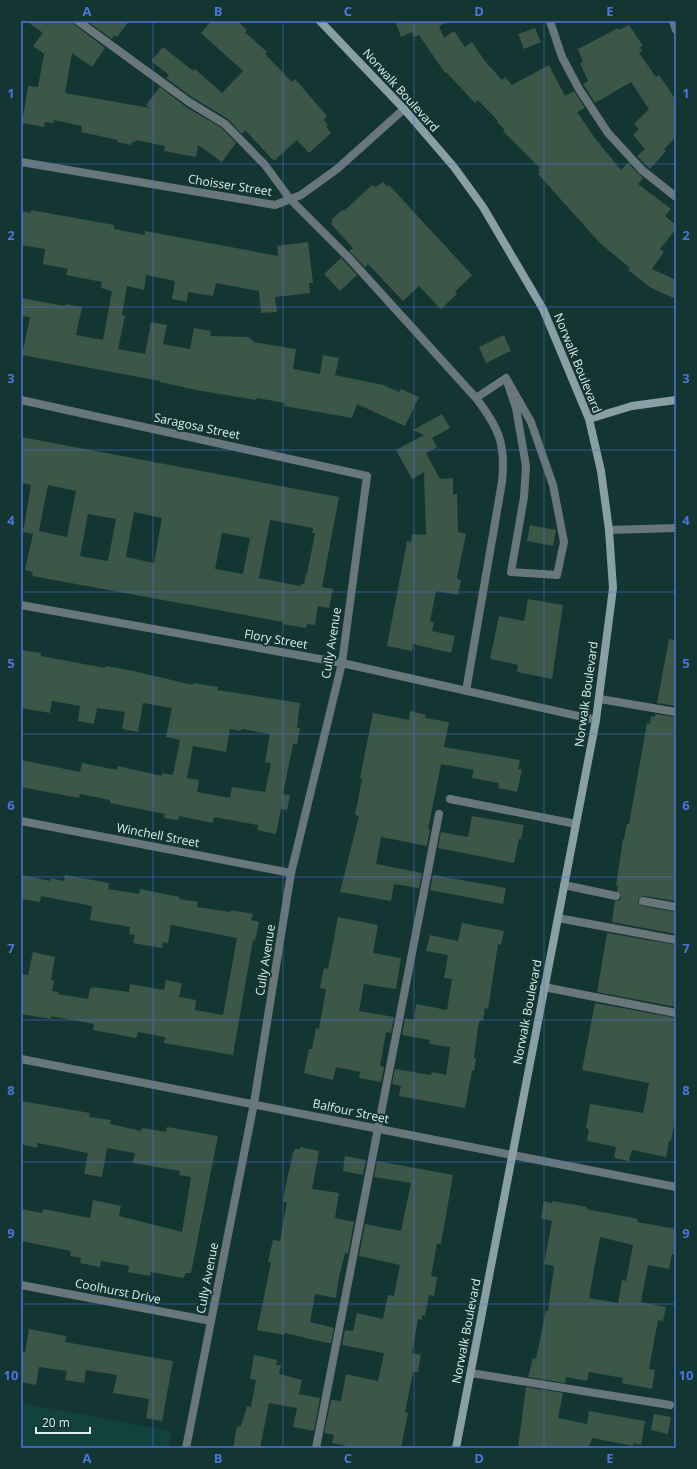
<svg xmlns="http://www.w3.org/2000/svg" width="697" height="1469" viewBox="0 0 697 1469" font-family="'Open Sans',sans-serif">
	<rect width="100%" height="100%" fill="#143633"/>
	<path fill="#13413e" d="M21,1403L171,1431L168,1448H21Z"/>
	<path fill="#3c5648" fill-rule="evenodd" d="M26,21H73L75,25L105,48L92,67L72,53L65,93L150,108L146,105L160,87L186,107L222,128L236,143L222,162L198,145L196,157L164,151L165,146L136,140L135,142H132L131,145L117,142L118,140L81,132L82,126L54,120L53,123L45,122L44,127L22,123L28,86L38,87L44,54L33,46L43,33Z
		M87,21H129L117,37L114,35L112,39Z
		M211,21H237L247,30L245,32L267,52L265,54L292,82L295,79L327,116L324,120L328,125L326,127L331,133L309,153L297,140L274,161L245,130L242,134L228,119L192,97L166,78L169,75L151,61L163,47L193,71L195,69L222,93L243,71L201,33Z
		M395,21H451L439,26L444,38L454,31L465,47L472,42L484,60L502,80L505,77L512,85L549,65L565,96L574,91L585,108L577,112L594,137L621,170L628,163L643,178L638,184L671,209L665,216L676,225V229L660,249L664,252L652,269L676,280V299L651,288L628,270L630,268L600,243L538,174L540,172L538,169L540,168L503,131L505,130L497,122L498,121L478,100L475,103L446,72L445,73L419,35L414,37L412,32L401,37Z
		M629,25L643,46L640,47L642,51L639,53L656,77L659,75L676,100V137L664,149L666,151L650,169L637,156L645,149L633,135L639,129L634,124L649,109L631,82L595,103L583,84L588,81L580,63L583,62L578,49L618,28L619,30Z
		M535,28L541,42L524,49L518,34Z
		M383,182L387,187L389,185L472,275L455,292L457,294L441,309L419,286L403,301L368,264L365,267L349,251L353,248L332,225V219L342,210L344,211L372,185L375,187Z
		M31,210L114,225V229L145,235V231L278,256L277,246L308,242L313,283H309L310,293L275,297L277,312L261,313L259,291L216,283L213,296L188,292L187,302L172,299L175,281L146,275L144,290L127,286L122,315L125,316L118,349L145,354L151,322L167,325L163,344L190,349L194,328L211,331L210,336L250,337L249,339L253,340V342L296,349L293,369L320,374L323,355L339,358L335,375L383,385L399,392L401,389L419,397L405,426L357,404L352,418L284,406L285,403L257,398L256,400L196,390L160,382V381L22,355L30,317L21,316V298L65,306V304L82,307L76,335L103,340L112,291L101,288L102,282L66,275L68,269L43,264L45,249L21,245V211L31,213Z
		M341,258L357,275L340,291L324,274Z
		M504,335L511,351L486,363L479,347Z
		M442,414L450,428L432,438L437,447L426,453L440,479L453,478V494H457L458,532L466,534L457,578L461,581L458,595L436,591L430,622H434L432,631L455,636L451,653L413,644L412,651L387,646L407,541L411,542L412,534L426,535L424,472L412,479L396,450L424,435L413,430Z
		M21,437L339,497L322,587L333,589L329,608L318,606L315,625L307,624L306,628L283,624V622L32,576L33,572L25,570L33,534L23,532L31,485L21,483ZM48,485L76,491L67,537L39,531ZM134,512L162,518L154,563L126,557ZM88,514L116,519L108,561L80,556ZM270,520L313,528L312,533H315L307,574H306L304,584H301L300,586L259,578ZM222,533L250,538L243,574L215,569Z
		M530,525L556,530L553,546L527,541Z
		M528,599L563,605L552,679L517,672L518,665L490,659L499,616L524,621Z
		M669,639L676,640V706L657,703Z
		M21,650L41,653V656L105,668L106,666L129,670L193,685V683L218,687L217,690L300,703L297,728H300L297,744H293L283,794L290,795L287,810L281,809L276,834L257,830L258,825L214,817L213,823L179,816L178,820L164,818L165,814L110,803V800L80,794L79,798L21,787V760L80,772L82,763L117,770L118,766L162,776V773L173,775L180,740L166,737L172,708L143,703L138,732L122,729L125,712L97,708L94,724L78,721L80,706L52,701L50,713L21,708ZM230,729L241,731L242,729L270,734L265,762L271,763L265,792L232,787L230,798L197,792L199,780L187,778L193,746L226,752Z
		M410,711L426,715L425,718L449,722L444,747L520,760L518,769L522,770L517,792L498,788L499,783L472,778L474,770L441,764L428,829H430L427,846L381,837L376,864L422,873L419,888L394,884L391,901L340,892L359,816L355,815L362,779L360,778L373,713L409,720Z
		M655,714L676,717V901L644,896L639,898L638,902L642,906L676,912V934L612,922L615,901L620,900L621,897L617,891L618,886H616L623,839H624L627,824H629L647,723L650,724L651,716L655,717Z
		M472,816L524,825L521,839H519L514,863L438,848L441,832L468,837Z
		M21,875L50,881V878L64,881L65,875L109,883L108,889L139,894L140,889L180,897L179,899L198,902L197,907L230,912L231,910L253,914L251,920L259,922L255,941L253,940L233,1055L164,1043L165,1037L138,1032L136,1038L93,1030L94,1024L51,1016V1019L21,1014V974L28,975L33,952L55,957L51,980L54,981L52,991L58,992V994L88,999L90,988L92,989L93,987L129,992L130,984L164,990L166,980L182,983L179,997L196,1000L195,1010L223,1015L237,938L171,925L168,943L163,942L162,948L133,943L135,935L129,934L130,927L90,920L92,906L41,896L40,902L21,899Z
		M433,875L506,888L503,904L430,890Z
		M338,917L378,925L373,953L401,958L396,989L364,984L359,1011L394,1017L391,1033L386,1032L380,1066L384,1067L381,1082L359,1078L360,1072L336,1067L333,1080L304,1073L309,1049H312L316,1028L319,1029L326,989L320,988L324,968L328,969Z
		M462,923L504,931L501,945L498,944L488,1009L485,1008L483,1021L480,1020L478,1027L474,1058H476L474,1071H472L465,1108L399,1096L401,1086L392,1084L395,1069L431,1075L432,1072L446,1075L450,1047L429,1044L430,1040L402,1035L405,1018L414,1020L416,1004L447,1010L452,979L444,978L448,955L426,951L430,935L458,941Z
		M607,933L676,945V1007L597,992Z
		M595,1003L676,1018V1121L675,1120L671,1141H669L666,1157L632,1150L629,1161L614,1158L616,1147L587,1141L589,1129L586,1128L590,1104L643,1113L649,1083L582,1070Z
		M21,1101L90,1113L89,1117L111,1120L110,1124L141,1131L142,1128L166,1132L167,1127L218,1136L191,1273H186L183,1278L151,1272L150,1276L138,1274L128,1272L129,1266L101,1261L100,1267L80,1263L81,1258L70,1256L71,1251L21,1241V1209L42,1213L43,1209L90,1218L93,1200L121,1206L119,1216L182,1232L191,1177L179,1175L180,1171L133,1163L135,1153L107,1148L102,1177L84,1174L88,1153L38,1143L37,1148L21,1144Z
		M300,1147L319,1151L312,1189L339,1193L335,1218L354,1222L348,1254L345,1253L338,1282L336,1298L315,1294L310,1322L334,1328L331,1343H327L285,1333L284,1335L257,1330L271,1263L268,1262L273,1240L280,1241L287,1202H283L286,1184L293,1153L295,1149H300Z
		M345,1156L366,1160L363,1175L343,1171Z
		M377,1161L453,1175L441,1244H437L431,1276L437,1277L434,1296L429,1295L425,1316L422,1315V1320L418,1319L412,1353L421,1355L418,1372H413L405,1412L408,1413L401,1448H357L332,1443L334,1435L324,1433L331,1400L341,1401L346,1374L378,1381L384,1353L342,1345L345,1330L353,1331L357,1313L383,1319L388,1295L394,1296L400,1265L359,1256L365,1224L401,1231L411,1183L374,1177Z
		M544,1201L552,1203V1201L577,1205L587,1207L586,1209L638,1219L637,1222L676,1229V1255L672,1254L669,1269L648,1265L641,1302L666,1307L663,1321L658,1320L649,1369L655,1370L652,1389L622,1383L623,1378L589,1372L587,1381L566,1377L565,1383L528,1377L533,1358L536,1359L546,1310L548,1311L554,1266L544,1264L552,1221L541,1218ZM600,1237L633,1245L626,1281L622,1280L618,1303L589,1298Z
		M29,1329L66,1336L65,1342L173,1361L162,1421L146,1418L149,1399L113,1393L117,1375L86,1370L84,1383L65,1380L67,1371L39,1367L36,1385L21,1382V1351L25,1352Z
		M254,1355L277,1360L276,1365H281L279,1374L302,1380L299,1394L320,1398L314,1431L293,1427L297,1408L269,1403L260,1448H233L237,1426L240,1427L242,1423L247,1406L251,1407L256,1380L250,1379Z
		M526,1387L563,1393L558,1418L587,1424L589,1411L645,1421L641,1445L633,1443V1446L592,1438L589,1448H518Z
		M654,1414L671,1417L668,1434L651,1430Z"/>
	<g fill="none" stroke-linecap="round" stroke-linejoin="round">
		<path stroke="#69777b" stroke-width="8" d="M78,21L189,102L225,124L265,165L290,199L349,258L476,398C499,428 506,444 502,482L466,691
			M550,21L562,57L579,89L608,133L642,170L676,197
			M476,398L506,378L516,408L526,466L524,497L511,572L557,575L564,542L553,485L531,422L506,378
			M609,530L676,528
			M600,699L676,712
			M450,799L576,824
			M564,885L616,896
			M643,901L676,907
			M558,918L676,940
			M544,987L676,1013
			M471,1373L670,1405
			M316,1448L439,814"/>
		<path stroke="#69777b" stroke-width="8" d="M673,21L676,30
			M21,162L275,205L301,195L337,169L404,109
			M21,400L367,476L342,663L291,873L254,1103L186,1448
			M21,605L342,663L596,720
			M21,821L291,873
			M21,1059C240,1100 457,1146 676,1187
			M21,1285L211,1321"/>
		<path stroke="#899fa6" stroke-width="8" d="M320,21L404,109L454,167L483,207L543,309L589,419L601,471L609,530L613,588L596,720L456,1448
			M589,419L632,406L676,400"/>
	</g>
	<path fill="none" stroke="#4c76dd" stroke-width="1" stroke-opacity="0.55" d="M153,21V1448M283,21V1448M414,21V1448M544,21V1448M21,164H676M21,307H676M21,450H676M21,592H676M21,734H676M21,877H676M21,1020H676M21,1162H676M21,1304H676"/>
	<g text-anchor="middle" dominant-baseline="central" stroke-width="4" stroke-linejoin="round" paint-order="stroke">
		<g font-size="12" fill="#dbeeec" stroke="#143633">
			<text transform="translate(401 90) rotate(48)">Norwalk Boulevard</text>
			<text transform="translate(230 185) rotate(9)">Choisser Street</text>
			<text transform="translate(578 363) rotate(68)">Norwalk Boulevard</text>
			<text transform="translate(197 426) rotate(12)">Saragosa Street</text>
			<text transform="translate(276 639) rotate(10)">Flory Street</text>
			<text transform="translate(331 643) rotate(-81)">Cully Avenue</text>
			<text transform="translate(586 694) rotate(-82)">Norwalk Boulevard</text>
			<text transform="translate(158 835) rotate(11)">Winchell Street</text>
			<text transform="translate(265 960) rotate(-81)">Cully Avenue</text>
			<text transform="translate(527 1012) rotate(-79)">Norwalk Boulevard</text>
			<text transform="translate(351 1111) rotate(12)">Balfour Street</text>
			<text transform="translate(207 1278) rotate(-79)">Cully Avenue</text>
			<text transform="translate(118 1291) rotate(11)">Coolhurst Drive</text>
			<text transform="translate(466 1331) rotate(-79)">Norwalk Boulevard</text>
		</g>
	</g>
	<rect width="697" height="1469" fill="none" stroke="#143633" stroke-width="44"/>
	<path d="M36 1427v6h54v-6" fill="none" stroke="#dbeeec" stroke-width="2"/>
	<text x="42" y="1427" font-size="12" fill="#dbeeec" stroke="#143633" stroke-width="3" paint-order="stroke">20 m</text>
	<rect x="22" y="22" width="653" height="1425" fill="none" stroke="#4c76dd" stroke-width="1.5"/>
	<g font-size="13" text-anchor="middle" font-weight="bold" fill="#4c76dd">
		<text x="87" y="16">A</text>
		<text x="218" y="16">B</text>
		<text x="348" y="16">C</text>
		<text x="479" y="16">D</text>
		<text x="610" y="16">E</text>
		<text x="11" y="98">1</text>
		<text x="686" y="98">1</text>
		<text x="11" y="240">2</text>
		<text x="686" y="240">2</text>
		<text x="11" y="383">3</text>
		<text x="686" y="383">3</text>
		<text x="11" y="525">4</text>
		<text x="686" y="525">4</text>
		<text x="11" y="668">5</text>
		<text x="686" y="668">5</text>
		<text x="11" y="810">6</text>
		<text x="686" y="810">6</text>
		<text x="11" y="953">7</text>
		<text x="686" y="953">7</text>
		<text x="11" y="1095">8</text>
		<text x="686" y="1095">8</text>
		<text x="11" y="1238">9</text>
		<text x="686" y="1238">9</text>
		<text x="11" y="1380">10</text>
		<text x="686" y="1380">10</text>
		<text x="87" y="1463">A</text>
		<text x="218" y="1463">B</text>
		<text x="348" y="1463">C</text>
		<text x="479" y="1463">D</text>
		<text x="610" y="1463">E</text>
	</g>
</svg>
